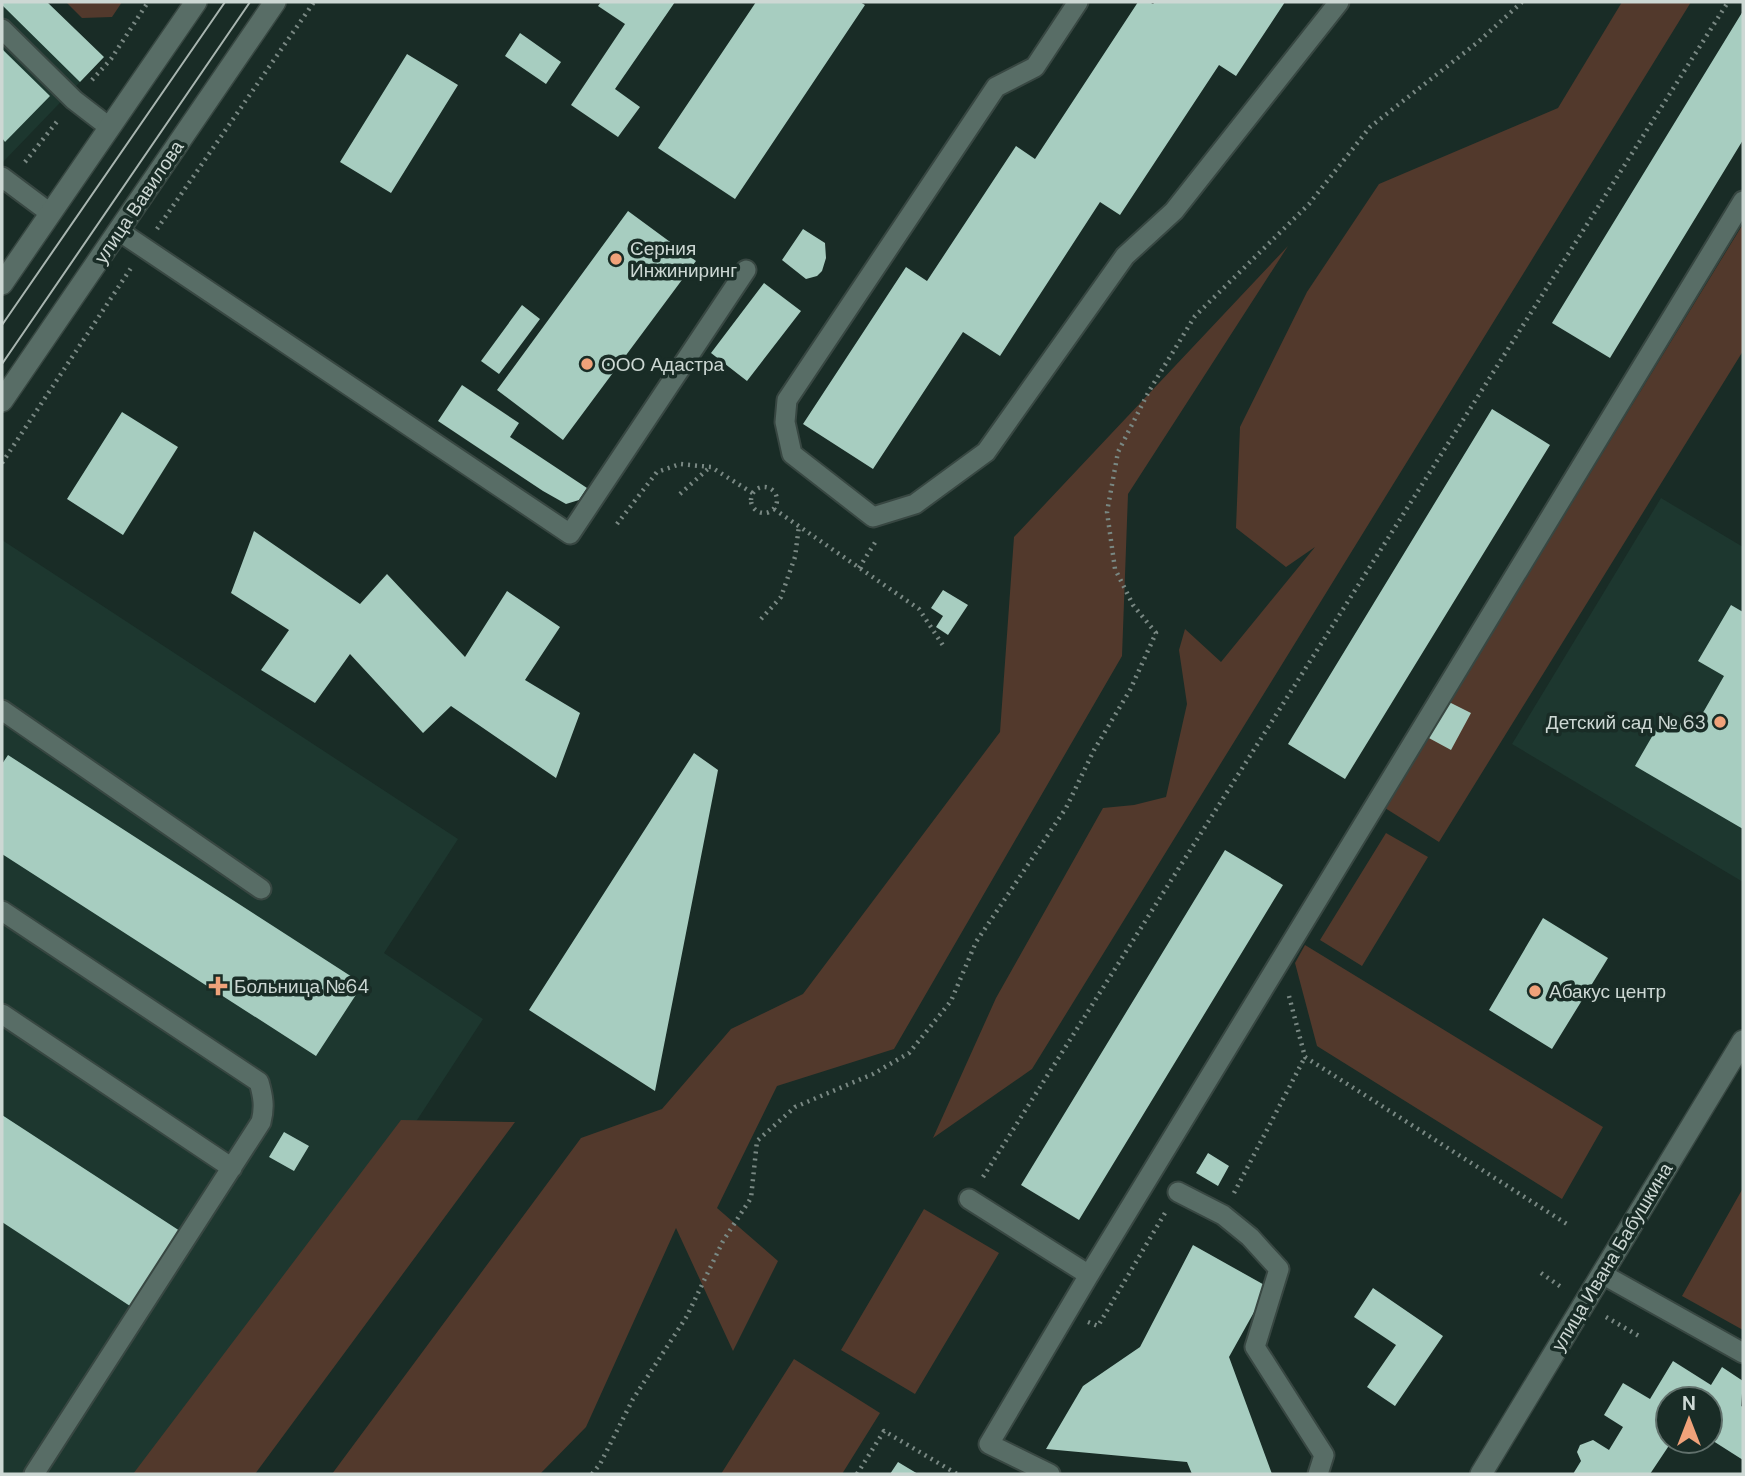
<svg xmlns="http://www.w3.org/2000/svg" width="1745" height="1476" viewBox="0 0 1745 1476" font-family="'DM Sans',sans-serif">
	<rect width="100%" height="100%" fill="#192c26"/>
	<path fill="#1d372f" d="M2,2H47L104,57L2,163Z
		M1661,498L1743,547V882L1512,744Z
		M2,540L458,839L384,953L483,1019L186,1474H2Z"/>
	<path fill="#52392c" d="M66,2H122L112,17L82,18Z
		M1622,2H1691L1032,1069L933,1138L996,998L1103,808L1134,805L1166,797L1187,704L1179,650L1185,629L1221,662L1315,547L1286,567L1236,528L1240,427L1307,292L1379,184L1558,108Z
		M1743,224V351L1439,842L1385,808Z
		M1288,246L1128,494L1122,656L894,1049L777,1086L717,1208L778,1261L733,1351L676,1228L586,1427L540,1474H332L581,1138L662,1109L731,1029L803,994L1000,732L1014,537Z
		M1386,833L1428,857L1362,966L1320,940Z
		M1305,945L1603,1127L1562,1199L1317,1046L1295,963Z
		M401,1120L515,1122L255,1474H133Z
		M1743,1188V1330L1682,1296Z
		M924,1209L999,1253L915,1394L841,1350Z
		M794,1359L880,1413L842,1474H721Z"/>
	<path fill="#a7cdc0" d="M2,2H47L104,57L80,82L2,5Z
		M601,2H675L615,89L640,107L618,137L571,105L625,24L598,6Z
		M756,2H860L865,5L735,199L658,148Z
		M1138,2H1149L1153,4L1155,2H1285L1236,76L1219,65L1120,215L1100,202L1000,356L963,332L873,469L803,424L906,267L927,281L1016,146L1035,159Z
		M1743,11V140L1610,358L1552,323Z
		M520,33L561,62L546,84L505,56Z
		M2,49L50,96L5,142L2,138Z
		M407,54L458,85L391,193L340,162Z
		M628,211L696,261L563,440L497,390Z
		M803,229L825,243L826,258L822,271L817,276L806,279L782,260Z
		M764,283L801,311L747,381L711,353Z
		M522,305L540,319L499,374L481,361Z
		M462,385L519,423L510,437L587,488L579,500L566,504L543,491L438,421Z
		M1492,409L1550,445L1345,779L1288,744Z
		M122,412L178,447L123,535L67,499Z
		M254,531L360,604L387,574L465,657L507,591L560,627L525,680L580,713L556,778L451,706L423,733L350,654L315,703L261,670L289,630L231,593Z
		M943,590L968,605L948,635L936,627L943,616L931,608Z
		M1731,605L1743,612V829L1635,766L1665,714L1693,730L1724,676L1698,661Z
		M1447,701L1471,713L1451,750L1427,737Z
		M694,753L718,770L655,1091L529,1010Z
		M8,755L363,984L316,1056L2,854V764Z
		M1225,850L1283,885L1079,1220L1021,1185Z
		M1543,918L1608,958L1552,1049L1489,1010Z
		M2,1115L180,1231L130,1306L2,1222Z
		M284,1132L309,1146L294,1171L269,1157Z
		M1208,1153L1229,1166L1218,1186L1196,1173Z
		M1193,1245L1268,1287L1229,1357L1272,1474H1192L1187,1462L1046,1449L1083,1386L1140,1347Z
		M1373,1288L1443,1336L1395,1406L1367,1387L1396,1345L1354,1317Z
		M1673,1361L1711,1385L1722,1367L1743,1381L1741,1406L1743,1407V1460L1710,1439V1399H1668V1441H1672L1650,1474H1573L1581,1461L1577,1452L1580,1445L1593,1440L1609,1450L1623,1427L1604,1415L1623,1383L1650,1399Z
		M898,1462L918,1474H890Z"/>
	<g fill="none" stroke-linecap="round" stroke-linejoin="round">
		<g stroke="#384742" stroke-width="23">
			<path id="lane" d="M1078,2L1035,67L996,87L787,400L785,422L792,454L873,517L915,504L986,452L1125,256L1174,211L1339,2
				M2,29L74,100L109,127
				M2,177L50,213
				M119,231L570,534L746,270
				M2,710L261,889
				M2,911L259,1082C263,1096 265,1107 261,1122L34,1474
				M2,1014L232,1168
				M1178,1192L1223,1215L1250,1237L1279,1269L1255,1347L1324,1455L1318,1474
				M969,1199L1089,1275L1743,201
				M1602,1274L1743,1353
				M1050,1474L989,1444L1089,1275"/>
		</g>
		<g stroke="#384742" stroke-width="24">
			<path id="secondary" d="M2,284L196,2
				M2,401L275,2
				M1481,1474L1743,1041"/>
		</g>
		<path stroke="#798883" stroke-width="4.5" stroke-dasharray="2 5" stroke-linecap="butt" d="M92,80L111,59L148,2
			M25,162L59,119
			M157,229L314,2
			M2,463L131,268
			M751 500a13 13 0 1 1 26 0a13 13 0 1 1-26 0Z
			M680,494L710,467
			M774,509L919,609L944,647
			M617,524L657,472L680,464L711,467L754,494
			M859,568L876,541
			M761,619L781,597L795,557L799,526
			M1289,996L1305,1057L1570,1226
			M983,1177L1728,2
			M1234,1193L1305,1057
			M1541,1273L1564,1289
			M1606,1317L1639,1336
			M1088,1322L1098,1326L1165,1213
			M592,1474L600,1464L633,1399L687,1316L723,1241L751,1198L757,1141L795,1107L873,1074L909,1053L951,1001L976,942L1066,808L1094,750L1130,690L1156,633L1133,605L1115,569L1107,512L1118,452L1149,391L1195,316L1309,204L1370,127L1478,42L1522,2
			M857,1474L884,1431L957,1474"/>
		<use href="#lane" stroke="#586d66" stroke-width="19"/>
		<use href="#secondary" stroke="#586d66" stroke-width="21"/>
		<path stroke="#a8b5b0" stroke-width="2" d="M2,325L225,2
			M2,364L250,2"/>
	</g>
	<g fill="#f0a27a" stroke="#192c26" stroke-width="2.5">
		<circle cx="616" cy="259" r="7"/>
		<circle cx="587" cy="364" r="7"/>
		<circle cx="1720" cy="722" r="7"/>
		<path d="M214.5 975.5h7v7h7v7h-7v7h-7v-7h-7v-7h7z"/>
		<circle cx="1535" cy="991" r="7"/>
	</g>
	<g text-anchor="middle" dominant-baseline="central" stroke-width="7" stroke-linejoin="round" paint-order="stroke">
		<g font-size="19" fill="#cdd8d4" stroke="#192c26">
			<text transform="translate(139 202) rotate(-56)">улица Вавилова</text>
			<text transform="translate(1612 1257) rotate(-59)">улица Ивана Бабушкина</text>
		</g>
		<g font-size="19" fill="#cdd8d4" stroke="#192c26" text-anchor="start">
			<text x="630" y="248">Серния<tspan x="630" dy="22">Инжиниринг</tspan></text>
			<text x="601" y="364">ООО Адастра</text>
			<text x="1706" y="722" text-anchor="end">Детский сад № 63</text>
			<text x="234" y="986">Больница №64</text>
			<text x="1549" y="991">Абакус центр</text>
		</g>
	</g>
	<rect width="1745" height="1476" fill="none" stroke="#cdd8d4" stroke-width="7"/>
	<g transform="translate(1689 1420)"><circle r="33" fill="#192c26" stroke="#61716c" stroke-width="2"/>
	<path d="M0-5L12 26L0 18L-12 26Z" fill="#f0a27a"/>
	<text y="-10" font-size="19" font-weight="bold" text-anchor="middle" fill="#cdd8d4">N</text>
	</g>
</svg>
